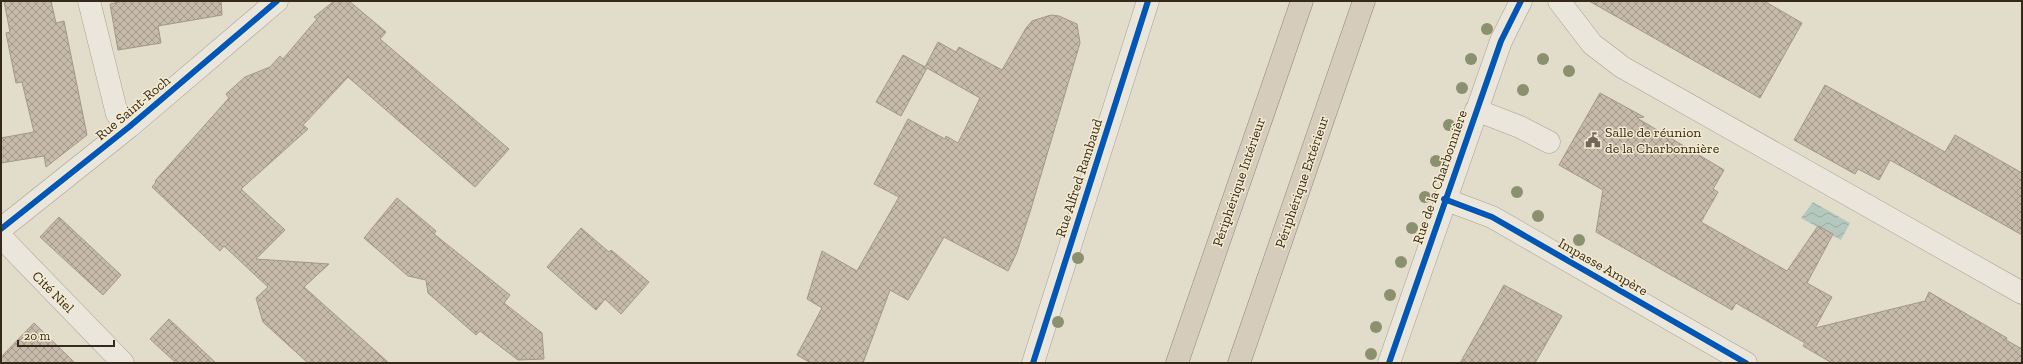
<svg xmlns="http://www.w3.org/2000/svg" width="2023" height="364" viewBox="0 0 2023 364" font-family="'Zilla Slab',serif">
	<defs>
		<pattern id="water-waves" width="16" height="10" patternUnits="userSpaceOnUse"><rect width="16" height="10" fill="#b5c8bd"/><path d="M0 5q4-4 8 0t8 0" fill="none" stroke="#9caca2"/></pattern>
		<pattern id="building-cross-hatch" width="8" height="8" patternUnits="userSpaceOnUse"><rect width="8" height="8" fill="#c6baab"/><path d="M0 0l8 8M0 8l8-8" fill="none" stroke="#a2978a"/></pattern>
	</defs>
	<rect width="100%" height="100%" fill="#e2dcca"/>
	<path fill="url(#water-waves)" d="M1813,202L1850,223L1841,240L1801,218Z"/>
	<path fill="url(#building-cross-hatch)" stroke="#a2978a" d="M4,1H51L56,23L64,21L87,135L46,167L44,156L1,163V138L34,132L22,82L16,83L6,33L10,32Z
		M123,1H221L222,15L158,26L161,43L118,50L110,4Z
		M334,1H349L386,32L380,39L509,149L475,187L348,77L303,125L308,129L241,189L285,230L256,259L329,264L304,287L389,363H308L263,322L256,298L268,287L224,246L220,251L152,187L156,182L155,181L229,98L226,94L245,77L270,67L280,56L283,59L317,19L314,17Z
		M1589,1H1764L1802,23L1760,98Z
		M1051,15L1059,16L1077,24L1080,43L1030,212L1017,252L1008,271L944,237L908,300L890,290L863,363H811L797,355L822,308L807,299L822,251L857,271L899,197L874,184L908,119L945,139L946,136L958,143L980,98L927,68L901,116L876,102L903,55L925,67L938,42L956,52L959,47L1002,70L1026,28L1032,21Z
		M1825,85L1945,152L1955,135L2022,173V235L1890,160L1879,180L1858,169L1855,174L1794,140Z
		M1600,93L1644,117L1637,118L1724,170L1713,189L1718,192L1701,222L1787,271L1818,226L1833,234L1807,283L1832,297L1815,328L1925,301L1929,292L2007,338L2006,340L2022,349V363H1832L1803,346L1805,343L1736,303L1732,310L1596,232L1603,190L1559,165Z
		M397,198L436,231L434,234L510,295L504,303L542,333L544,359L518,360L480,331L476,335L428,293L426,280L408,276L364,238Z
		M59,217L121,275L103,295L40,237Z
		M581,228L609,252L611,250L649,282L621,314L605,299L596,310L547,267Z
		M1504,285L1562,316L1535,363H1460Z
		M169,319L216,363H176L150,339Z
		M34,323L75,363H1V357Z"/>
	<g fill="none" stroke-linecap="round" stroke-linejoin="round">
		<g stroke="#a7a094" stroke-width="23">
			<path id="minor" d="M89,1L117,114L129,127
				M1559,1L1592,44L1622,67L2022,293
				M1476,110L1520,127L1549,142
				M1444,199L1492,217L1746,363
				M1,229L129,127L277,1
				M1,237L123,363
				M1033,363L1148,1
				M1389,363L1501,41L1521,1"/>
		</g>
		<g stroke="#8c867a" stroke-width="23">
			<path id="highway" d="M1177,363L1302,1
				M1239,363L1364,1"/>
		</g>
		<use href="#minor" stroke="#eae6db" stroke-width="22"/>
		<use href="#highway" stroke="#d5ccbb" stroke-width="22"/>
		<g stroke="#f5ebcf" stroke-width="8">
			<path id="cycleway" d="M1444,199L1492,217L1746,363
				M1,229L129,127L277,1
				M1033,363L1148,1
				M1389,363L1501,41L1521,1"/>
		</g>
		<use href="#cycleway" stroke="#0057b8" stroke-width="6"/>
	</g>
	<g fill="#8b906e">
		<circle cx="1487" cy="29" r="6"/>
		<circle cx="1471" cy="59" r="6"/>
		<circle cx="1543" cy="59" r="6"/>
		<circle cx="1569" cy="71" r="6"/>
		<circle cx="1462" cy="88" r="6"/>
		<circle cx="1523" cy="90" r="6"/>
		<circle cx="1449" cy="125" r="6"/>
		<circle cx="1436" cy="161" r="6"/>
		<circle cx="1517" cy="192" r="6"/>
		<circle cx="1425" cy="197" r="6"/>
		<circle cx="1538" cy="216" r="6"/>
		<circle cx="1412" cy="228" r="6"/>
		<circle cx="1579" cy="240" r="6"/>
		<circle cx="1078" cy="258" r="6"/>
		<circle cx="1401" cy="262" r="6"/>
		<circle cx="1390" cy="295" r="6"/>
		<circle cx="1058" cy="322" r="6"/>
		<circle cx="1376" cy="327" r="6"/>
		<circle cx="1371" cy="354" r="6"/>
	</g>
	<defs>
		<g id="civic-bare" transform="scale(1.2)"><path d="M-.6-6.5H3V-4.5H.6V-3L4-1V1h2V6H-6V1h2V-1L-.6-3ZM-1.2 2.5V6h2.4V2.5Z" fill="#726859" stroke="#f5ebcf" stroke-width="2.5" paint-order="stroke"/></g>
	</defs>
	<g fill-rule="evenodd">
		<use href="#civic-bare" x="1593" y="140"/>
	</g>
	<g text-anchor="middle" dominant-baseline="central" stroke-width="3" stroke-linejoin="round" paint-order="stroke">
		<g font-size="14" fill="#35291c" stroke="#f5ebcf">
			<text transform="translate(133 108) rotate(-40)">Rue Saint-Roch</text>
			<text transform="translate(1440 177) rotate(-71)">Rue de la Charbonnière</text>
			<text transform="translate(1079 178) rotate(-72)">Rue Alfred Rambaud</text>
			<text transform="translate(1239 182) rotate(-71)">Périphérique Intérieur</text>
			<text transform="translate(1302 182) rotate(-71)">Périphérique Extérieur</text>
			<text transform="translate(1603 267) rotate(30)">Impasse Ampère</text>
			<text transform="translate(53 292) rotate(45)">Cité Niel</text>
		</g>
		<g font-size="14" fill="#35291c" stroke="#f5ebcf" text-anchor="start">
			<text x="1605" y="132">Salle de réunion<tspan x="1605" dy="16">de la Charbonnière</tspan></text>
		</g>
	</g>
	<rect width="2023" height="364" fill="none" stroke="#35291c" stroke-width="4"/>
	<path d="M18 340v6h96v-6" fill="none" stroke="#35291c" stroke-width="2"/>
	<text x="24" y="340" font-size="12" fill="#35291c" stroke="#f5ebcf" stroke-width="3" paint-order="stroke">20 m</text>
</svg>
